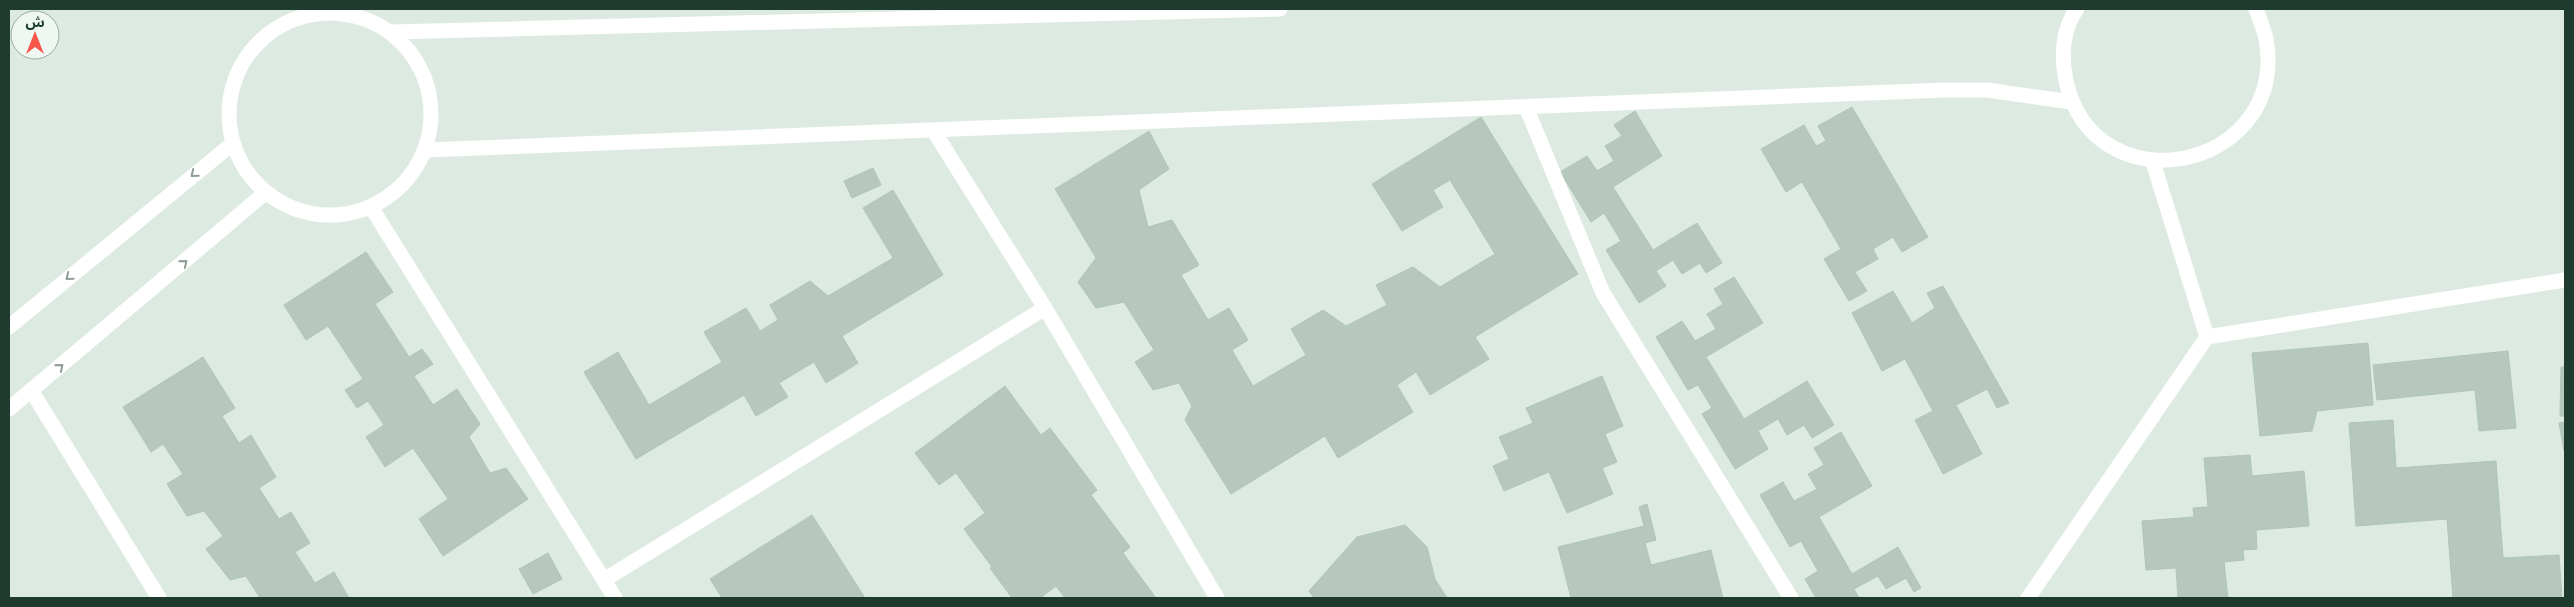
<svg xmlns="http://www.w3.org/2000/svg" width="2574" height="607" viewBox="0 0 2574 607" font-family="'IBM Plex Sans','Noto Sans Arabic',sans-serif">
	<rect width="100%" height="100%" fill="#ddeae2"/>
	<path fill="#b6c8bd" stroke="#b0c4b8" d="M1852,107L1928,237L1902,252L1893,237L1873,249L1878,259L1855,272L1867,291L1849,301L1824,259L1841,249L1802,182L1786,192L1761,149L1804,125L1816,146L1826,141L1818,126Z
		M1635,111L1662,156L1613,187L1653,250L1697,223L1722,263L1706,273L1700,263L1682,274L1673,260L1656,271L1666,286L1639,303L1606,250L1621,241L1604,213L1591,222L1560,172L1587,156L1597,171L1614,161L1605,146L1622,136L1614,125Z
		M1481,117L1578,274L1475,337L1489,359L1430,395L1416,372L1397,385L1413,412L1338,458L1325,436L1231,494L1185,420L1192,406L1179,383L1153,390L1135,362L1154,350L1124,302L1096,308L1078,282L1096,258L1055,189L1149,131L1169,169L1139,190L1148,227L1172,220L1199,265L1181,275L1208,320L1229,308L1248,340L1232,350L1253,386L1306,355L1291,329L1323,310L1346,326L1387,305L1376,285L1413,267L1440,287L1495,254L1450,180L1433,190L1443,207L1402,231L1372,184Z
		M873,168L881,185L852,198L844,181Z
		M893,190L943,275L842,336L858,363L826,383L814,362L779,383L788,397L756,416L744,395L636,459L584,372L618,352L649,405L722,362L704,332L746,308L760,331L778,320L770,305L810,281L828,296L893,258L863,208Z
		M366,252L393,292L375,304L409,357L422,349L433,364L414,376L433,405L457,389L480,424L469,437L490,473L506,468L528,499L443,556L419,519L448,499L413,448L385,467L366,437L384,425L368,401L357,408L345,390L363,379L328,326L306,340L284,305Z
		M1734,277L1763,323L1706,357L1744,419L1807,381L1834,425L1812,438L1804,425L1787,435L1778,419L1758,431L1768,449L1735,469L1702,414L1712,408L1698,385L1688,390L1656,337L1682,321L1695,341L1716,329L1707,314L1723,304L1714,289Z
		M1943,286L2009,403L1997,408L1987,389L1956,405L1982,454L1943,474L1915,420L1933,411L1905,359L1882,371L1852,313L1893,291L1912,323L1935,308L1927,293Z
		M2368,343L2373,405L2317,411L2312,431L2260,436L2252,353Z
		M2508,351L2516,428L2479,431L2475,390L2377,400L2373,365Z
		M203,357L235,408L222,416L239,443L251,435L276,477L259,488L279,519L291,512L310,543L295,552L315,583L334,572L349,598H260L246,576L230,580L206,549L223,536L204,511L187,516L167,484L183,474L163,444L151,452L123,407Z
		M2561,367H2565V416H2560Z
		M1602,376L1623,426L1605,434L1617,462L1602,468L1613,494L1567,513L1549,472L1504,491L1493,466L1509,459L1499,437L1533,423L1526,408Z
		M1005,386L1041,435L1050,428L1097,490L1091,495L1130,547L1123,553L1156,598H1065L1056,586L1040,598H1012L990,568L992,567L964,529L985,513L956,473L939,485L915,453Z
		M2393,420L2396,468L2496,461L2503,558L2559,555L2562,598H2453L2447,519L2356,526L2349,423Z
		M2565,422V451H2564L2559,423Z
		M1841,432L1872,486L1819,517L1852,574L1898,547L1921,588L1914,592L1906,578L1886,589L1878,576L1854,589L1859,598H1816L1805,579L1818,571L1801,541L1790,547L1760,495L1783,482L1794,501L1817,489L1808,474L1824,465L1814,448Z
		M2250,455L2252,476L2304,471L2309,526L2256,530L2257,549L2243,550L2244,560L2224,562L2228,598H2178L2176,568L2146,570L2142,521L2194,517L2193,508L2208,507L2204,458Z
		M1647,504L1656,540L1645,543L1651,565L1711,550L1723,598H1571L1558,547L1644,526L1639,507Z
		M812,515L865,598H722L710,579Z
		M1405,525L1427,547L1435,579L1447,598H1314L1309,591L1357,537Z
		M548,553L562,579L533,594L519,569Z"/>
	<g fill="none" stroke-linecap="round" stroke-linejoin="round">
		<path stroke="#fff" stroke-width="15" d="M2077,9C2062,29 2061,57 2066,81C2095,209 2283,171 2267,45C2266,33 2260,20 2256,9
			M229 114a101 101 0 1 1 202 0a101 101 0 1 1-202 0Z
			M391,32L1280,9
			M1526,107L1603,293L1791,598
			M933,130L1045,308L1217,598
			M426,150L1945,90H1987L2071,102
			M2153,162L2207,337
			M371,207L615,598
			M9,327L232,144
			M31,390L159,598
			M9,409L265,193
			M604,580L1045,308
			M2028,598L2207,337L2565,280"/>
	</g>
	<defs><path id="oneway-chevron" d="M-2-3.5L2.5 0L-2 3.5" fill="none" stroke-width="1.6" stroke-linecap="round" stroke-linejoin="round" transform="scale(1.25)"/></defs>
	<g stroke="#8e9d96">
		<use href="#oneway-chevron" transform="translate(194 174) rotate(141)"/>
		<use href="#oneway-chevron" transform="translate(184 263) rotate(-40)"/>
		<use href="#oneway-chevron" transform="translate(69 277) rotate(141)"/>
		<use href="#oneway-chevron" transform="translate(60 367) rotate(-40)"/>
	</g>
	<rect width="2574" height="607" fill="none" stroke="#1e3b2e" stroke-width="20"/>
	<g transform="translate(35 35)"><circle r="24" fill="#eef7f1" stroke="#9baca3"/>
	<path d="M0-4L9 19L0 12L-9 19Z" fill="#fa564c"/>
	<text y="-8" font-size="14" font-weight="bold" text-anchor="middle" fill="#1e3b2e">ش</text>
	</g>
</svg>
